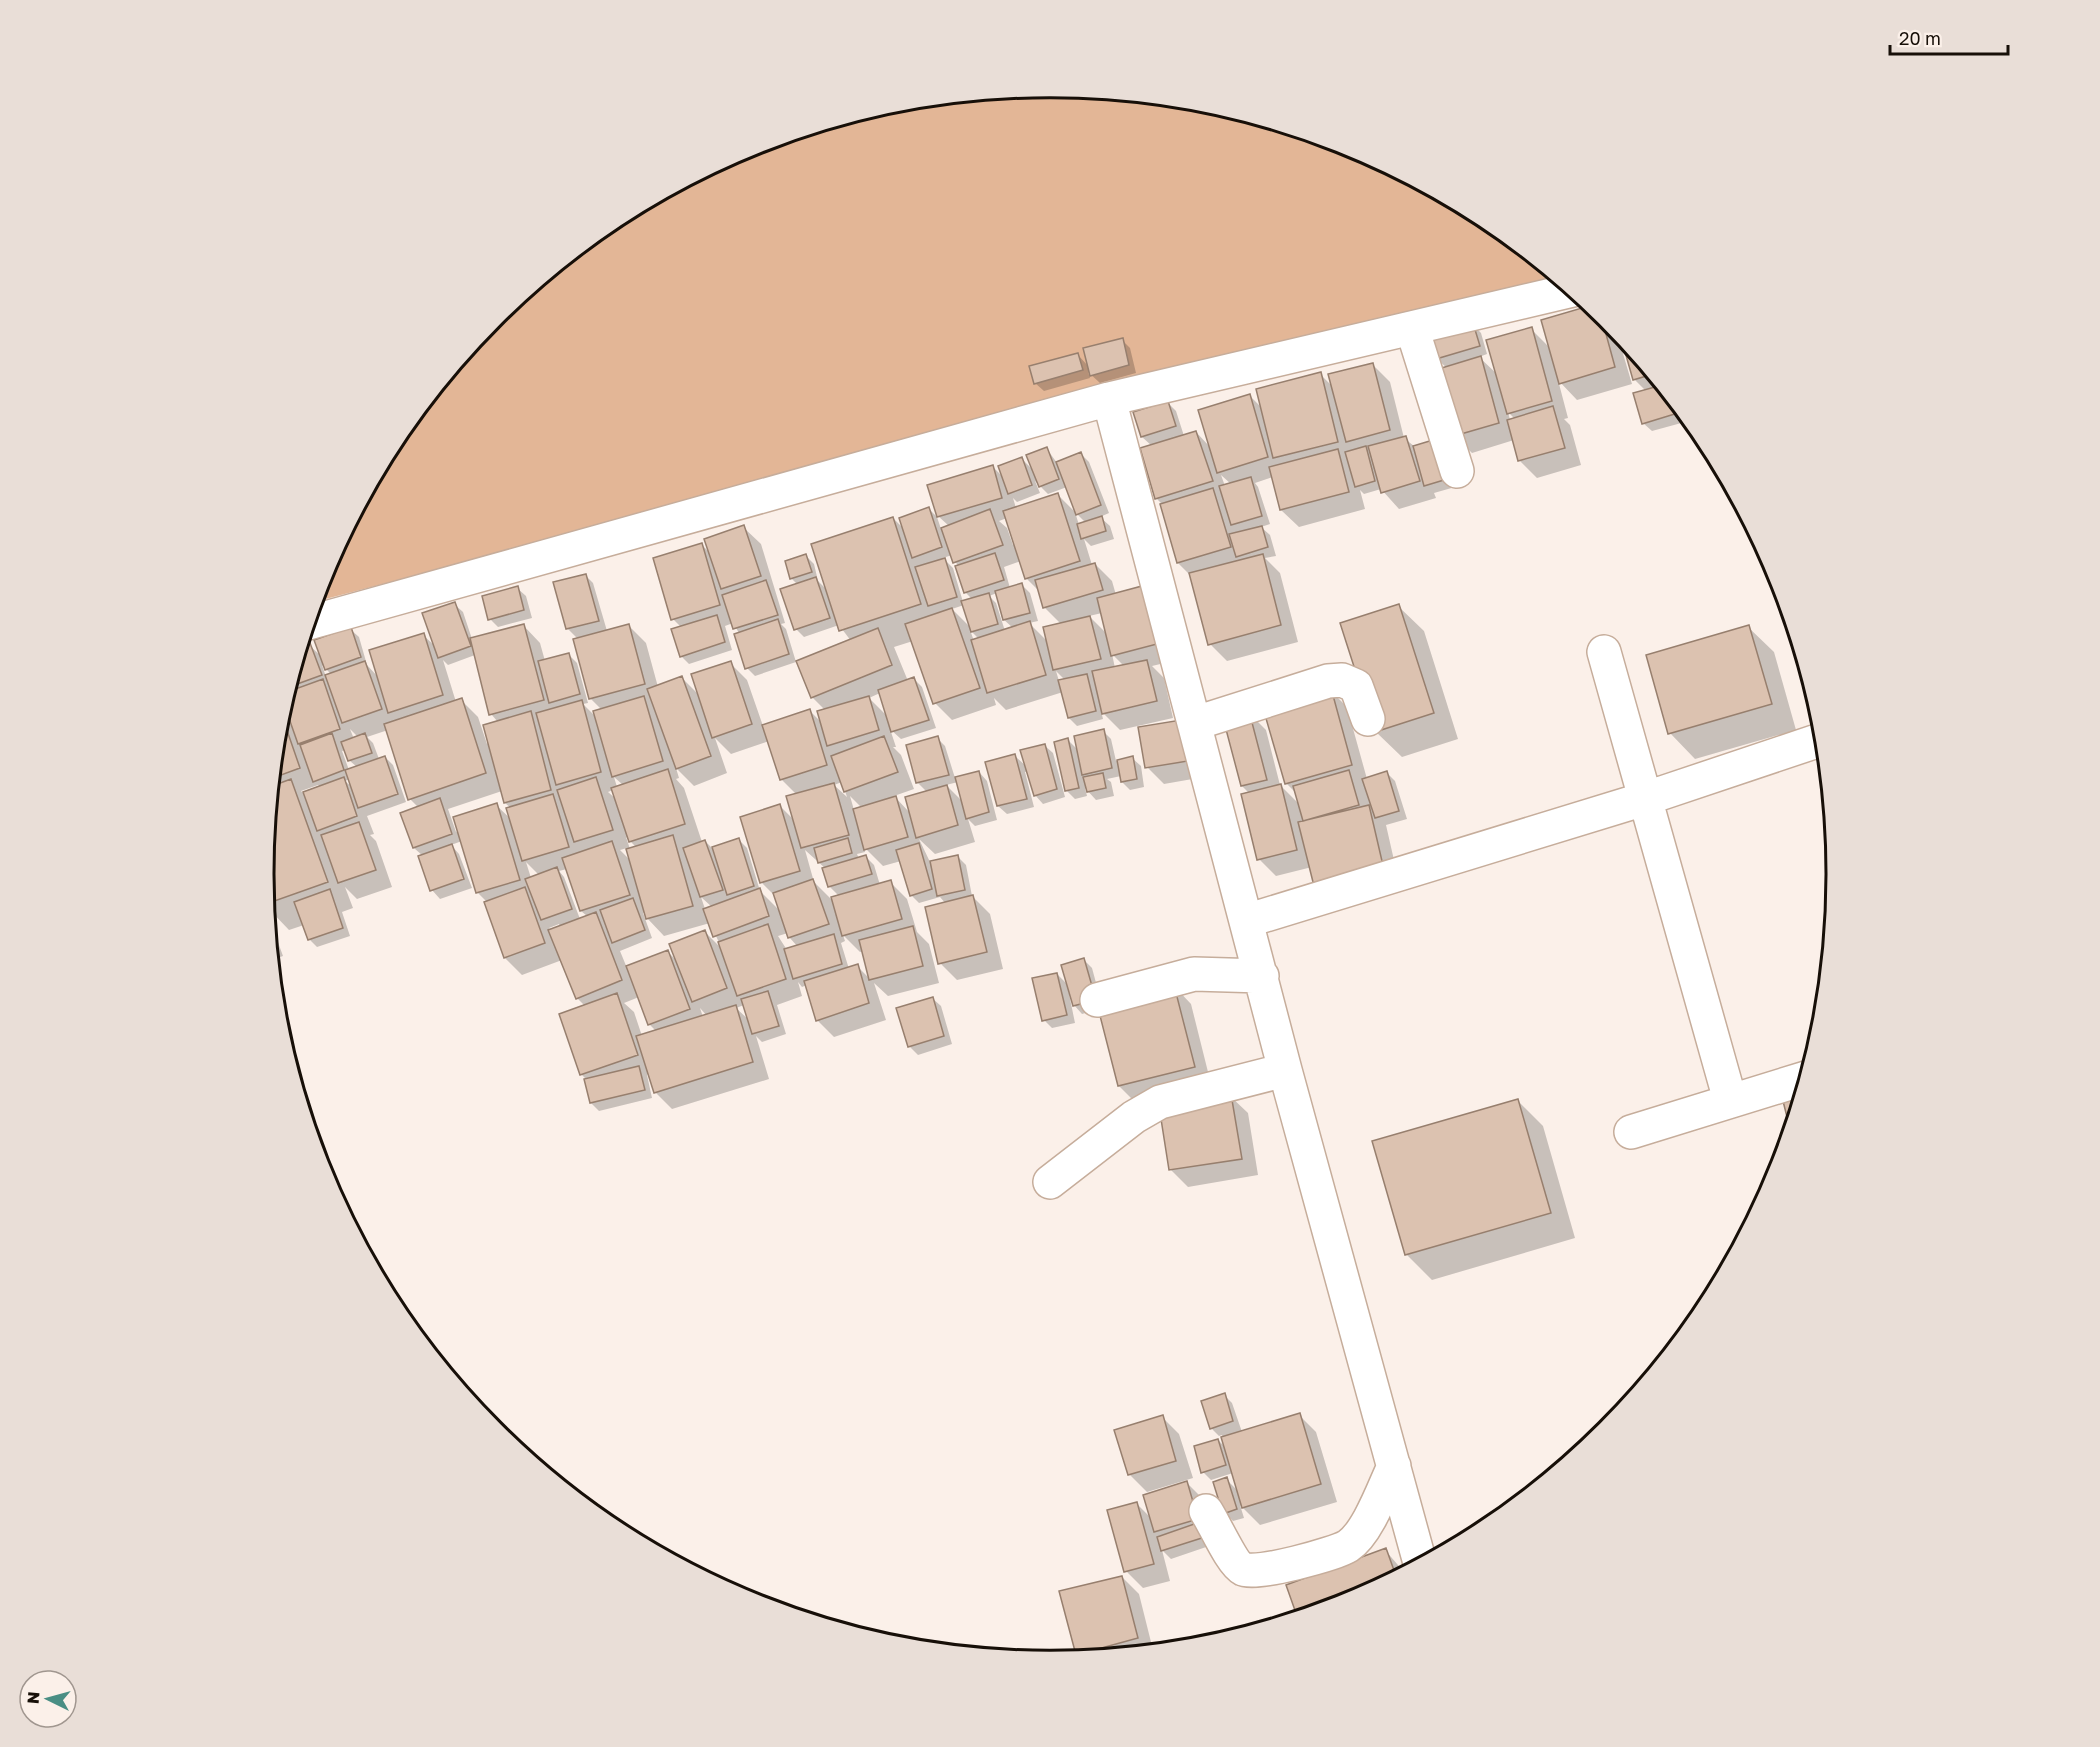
<svg xmlns="http://www.w3.org/2000/svg" width="2100" height="1747" viewBox="0 0 2100 1747" font-family="'Golos Text',sans-serif">
	<rect width="100%" height="100%" fill="#fbf0e9"/>
	<path fill="#e3b696" d="M1050,87L1204,102L1351,147L1487,220L1557,277L314,602L324,572L396,436L494,317L613,219L749,147L897,102Z"/>
	<path fill="#0003" fill-rule="evenodd" d="M1593,307L1616,330L1632,384L1577,400L1558,380L1568,418L1564,419L1570,425L1581,465L1537,478L1520,461L1514,440L1472,453L1455,436L1447,368L1437,359L1473,325L1481,333L1487,354L1479,357L1498,375L1531,329L1550,348ZM1508,412L1515,419L1510,420Z
		M1622,337L1682,410L1685,422L1652,431L1643,423L1646,391L1634,379Z
		M1122,340L1130,348L1136,373L1100,383L1088,372L1090,378L1044,391L1035,383L1078,355L1089,367Z
		M1373,365L1390,382L1404,438L1462,485L1434,493L1436,498L1399,509L1381,489L1364,494L1360,490L1365,509L1299,527L1281,510L1273,477L1255,483L1258,487L1270,524L1261,527L1270,535L1276,556L1265,558L1280,573L1298,642L1227,661L1210,644L1191,576L1178,563L1163,505L1157,499L1142,449L1152,446L1142,437L1135,413L1168,403L1176,411L1184,436L1196,432L1210,447L1250,396L1263,409L1320,374L1333,387ZM1221,475L1231,484L1225,486Z
		M1047,449L1057,463L1081,454L1089,462L1109,513L1100,517L1110,526L1114,539L1091,546L1084,539L1092,565L1095,564L1112,581L1116,595L1173,661L1152,666L1164,678L1173,718L1120,730L1101,711L1103,719L1077,726L1069,718L1063,692L1006,710L994,698L996,705L952,720L935,703L913,641L894,647L908,681L914,679L922,687L936,728L901,739L890,729L896,747H893L901,755L914,789L894,796L911,814L927,792L918,783L937,738L945,746L955,778L979,772L987,781L997,820L975,826L968,819L975,842L935,854L919,839L930,862L958,857L966,865L972,896L990,914L1003,969L957,980L940,963L946,904L940,897L919,903L911,895L901,861L883,866L864,847L865,852L857,854L859,859L866,857L874,865L880,885L890,882L907,899L917,932L929,944L939,983L888,996L874,983L886,1020L834,1037L817,1020L807,985L802,987L798,982L802,996L777,1005L786,1034L762,1042L756,1036L769,1079L672,1109L655,1092L649,1073L647,1075L652,1098L599,1111L591,1103L587,1080L581,1074L585,1006L577,998L562,960L522,975L505,958L487,902L478,893L462,841L451,845L459,854L472,888L440,899L432,890L423,856L414,848L419,808L410,799L388,730L367,737L373,743L379,759L385,757L393,765L406,802L367,816L374,834L370,835L376,841L392,887L357,899L345,887L353,908L342,912L350,936L317,947L309,939L304,925L289,930L267,907L264,873L279,720L300,648L309,645L322,657L350,629L359,637L367,665L378,677L423,635L436,647L454,604L463,612L472,639L523,625L540,643L545,661L569,655L577,663L588,703L583,704L596,717L602,710L590,698L578,639L567,628L585,575L593,583L607,631L629,626L646,643L658,687L682,678L700,696L730,663L747,680L763,726L810,711L822,723L825,710L812,697L851,641L839,625L804,637L796,629L798,585L791,578L806,556L814,564L818,581L828,591L893,518L904,529L929,509L937,517L941,529L949,526L938,516L992,466L1004,478L1022,459L1034,471ZM1035,481L1048,494L1067,487L1077,514L1058,495L1016,508L1013,498L1017,502L1040,493ZM1075,512L1086,523L1079,525ZM1007,518L1015,544L1013,545L1007,528L999,521ZM952,555L958,566L965,592L972,599L963,602L953,568L943,558ZM1021,561L1026,578L1040,592L1044,607L1061,624L1048,642L1029,623L1038,621L1030,593L1021,584L1010,588L1004,567ZM997,593L1002,618L1013,628L1005,631L996,603L989,596ZM964,605L971,628L952,609ZM1102,613L1108,635L1089,616ZM970,630L979,639L974,641ZM1112,654L1124,666L1115,668ZM475,655L491,714L498,722L487,744L478,717L461,700L456,702L443,660L448,665ZM322,665L332,675L326,677ZM1056,671L1065,680L1059,681ZM880,693L888,717L869,698ZM350,729L358,737L354,739ZM715,738L731,754L769,741L781,779L797,795L795,821L780,806L761,882L776,897L781,912L760,891L747,848L739,840L712,848L705,841L702,842L684,788L676,779L679,778L676,768L694,786L727,773ZM346,750L350,761L357,767L349,770L342,751ZM614,777L623,785L617,787ZM350,779L353,788L345,781ZM842,782L847,797L834,785ZM958,782L963,802L946,785ZM318,785L321,787L303,793L301,791ZM613,790L616,799L608,792ZM502,791L505,803L511,808L512,820L496,805L456,832L448,809ZM850,796L862,808L854,810ZM626,837L636,847L630,849ZM627,848L631,861L620,850ZM805,850L826,869L829,886L839,896L831,899L814,882ZM526,862L539,875L531,878ZM567,869L581,911L587,916L580,919L564,877L559,871ZM701,897L712,907L705,909ZM645,912L647,918L664,936L710,923L722,949L705,932L677,961L668,952L627,968L620,951L652,938L643,913ZM559,924L560,927L551,931L549,928ZM788,933L789,937L798,947L787,950L778,936ZM843,935L860,952L864,951L871,980L857,966L849,969L841,943L845,941ZM639,997L649,1024L657,1032L642,1036L634,1012L624,1003ZM744,1005L750,1021L736,1008ZM700,1008L707,1016L703,1017Z
		M743,527L761,544L785,623L781,624L786,629L796,662L755,676L747,668L739,633L733,623L725,626L732,650L689,664L681,656L682,628L673,619L702,545L711,554Z
		M517,588L526,596L532,618L498,627L490,619Z
		M1398,606L1424,631L1458,739L1402,757L1376,732Z
		M1748,627L1774,652L1796,730L1695,759L1670,733Z
		M1330,690L1347,707L1367,779L1387,773L1395,781L1407,819L1386,825L1401,891L1333,907L1312,867L1276,876L1259,859L1249,793L1242,786L1249,713L1266,730L1280,785L1298,803L1296,793L1286,783Z
		M1103,731L1111,739L1116,761L1132,758L1141,766L1144,787L1130,790L1122,782L1121,776L1107,779L1111,782L1114,796L1096,800L1085,788L1087,796L1075,799L1066,790L1068,740L1079,751Z
		M1198,739L1204,777L1164,784L1147,767Z
		M1044,745L1053,753L1065,797L1043,804L1035,795L1028,771L1025,772L1034,807L1007,814L998,806L987,763L1015,756L1027,767Z
		M267,912L283,956L272,960Z
		M1084,960L1092,968L1102,1005L1174,986L1191,1004L1211,1084L1136,1103L1119,1086L1100,1009L1082,1014L1074,1005Z
		M1057,974L1067,984L1075,1023L1052,1028L1044,1020Z
		M932,998L941,1006L952,1044L918,1055L910,1047L898,1009Z
		M278,1020L293,1064L290,1065L279,1027Z
		M1230,1096L1248,1113L1258,1175L1188,1187L1171,1170Z
		M1517,1100L1543,1126L1575,1238L1432,1280L1406,1254Z
		M1224,1395L1232,1403L1242,1432L1299,1415L1316,1432L1337,1502L1260,1525L1240,1505L1244,1518L1233,1521L1225,1513L1226,1479L1238,1491L1233,1473L1211,1480L1203,1472L1218,1440L1226,1448L1222,1435L1219,1436L1211,1428Z
		M1162,1417L1179,1434L1193,1478L1147,1492L1130,1475Z
		M1187,1483L1204,1500L1212,1545L1171,1559L1162,1550L1170,1581L1143,1588L1126,1571L1137,1504L1152,1519Z
		M1385,1550L1404,1572L1351,1600L1299,1616L1288,1586Z
		M1122,1577L1139,1594L1153,1650L1080,1657L1077,1654Z"/>
	<path fill="#dcc2b0" stroke="#977f6e" stroke-width="1.5" d="M1592,305L1600,312L1615,367L1559,384L1541,320Z
		M1473,323L1480,346L1436,359L1429,335Z
		M1532,327L1552,401L1507,414L1486,340Z
		M1620,334L1653,374L1633,380Z
		M1123,338L1129,365L1090,376L1083,348Z
		M1078,353L1083,370L1034,384L1029,366Z
		M1481,356L1499,423L1454,436L1435,370Z
		M1373,363L1390,430L1346,442L1328,374Z
		M1321,372L1338,442L1273,458L1256,389Z
		M1662,385L1674,401L1678,413L1642,424L1633,393Z
		M1250,394L1268,457L1217,473L1198,410Z
		M1168,401L1176,426L1141,437L1133,412Z
		M1553,406L1565,448L1518,461L1507,420Z
		M1196,431L1213,481L1155,499L1140,448Z
		M1406,436L1420,481L1381,493L1368,446Z
		M1443,437L1454,477L1424,486L1413,446Z
		M1366,446L1375,481L1355,487L1345,452Z
		M1047,447L1059,479L1039,487L1026,455Z
		M1338,449L1349,492L1280,510L1269,467Z
		M1081,452L1101,505L1076,515L1056,462Z
		M1022,457L1032,485L1008,494L998,466Z
		M993,465L1002,498L937,517L927,485Z
		M1251,477L1262,516L1231,525L1219,486Z
		M1213,488L1231,547L1177,563L1160,504Z
		M1058,493L1080,561L1025,579L1003,511Z
		M929,507L942,547L912,558L899,518Z
		M990,509L1003,545L953,563L941,528Z
		M1102,516L1106,531L1081,539L1077,524Z
		M893,517L921,604L839,631L811,544Z
		M744,525L761,576L721,589L704,539Z
		M1262,526L1268,547L1236,557L1229,534Z
		M702,543L720,605L671,620L653,558Z
		M995,553L1004,580L964,593L955,566Z
		M806,554L812,572L790,579L785,561Z
		M1263,554L1281,625L1208,645L1189,573Z
		M945,558L957,597L928,606L915,567Z
		M1095,563L1103,590L1043,608L1035,580Z
		M586,574L599,621L566,629L553,582Z
		M816,577L830,618L794,630L780,589Z
		M766,580L778,615L733,629L722,595Z
		M1022,583L1030,613L1003,620L995,591Z
		M518,586L524,610L488,620L482,596Z
		M1142,586L1157,644L1111,656L1097,598Z
		M989,593L998,624L971,632L961,601Z
		M455,602L471,646L438,658L422,613Z
		M1399,604L1434,713L1375,732L1340,623Z
		M952,608L980,688L933,704L905,624Z
		M717,615L725,642L680,657L671,629Z
		M1090,616L1101,659L1053,670L1043,627Z
		M778,619L789,654L745,669L734,634Z
		M1030,621L1046,675L987,693L971,640Z
		M524,624L544,700L489,715L470,638Z
		M629,624L645,684L589,699L573,639Z
		M1749,625L1772,704L1668,734L1646,655Z
		M351,627L361,657L325,670L314,640Z
		M878,628L892,665L811,698L796,661Z
		M424,633L443,695L388,713L369,650Z
		M310,643L322,675L289,687L301,646Z
		M569,653L580,694L549,703L538,661Z
		M1147,660L1157,701L1102,714L1092,671Z
		M365,661L382,709L342,723L325,675Z
		M731,661L752,724L712,738L691,674Z
		M1087,674L1096,711L1068,718L1058,680Z
		M682,676L711,756L676,769L647,689Z
		M914,677L929,720L891,732L878,690Z
		M323,679L340,729L298,744L284,704L287,692Z
		M1331,688L1352,765L1285,784L1263,708Z
		M644,696L663,761L612,777L593,711Z
		M869,696L879,730L827,746L817,711Z
		M462,698L486,773L408,800L384,724Z
		M582,700L601,772L556,785L536,713Z
		M810,709L827,765L780,780L762,725Z
		M531,711L551,790L504,803L483,725Z
		M1249,711L1267,780L1241,786L1223,718Z
		M281,713L300,768L273,778L279,720Z
		M1181,720L1188,761L1145,768L1138,727Z
		M1104,729L1112,768L1082,775L1074,736Z
		M332,733L344,770L313,782L300,745Z
		M365,733L372,753L348,761L341,742Z
		M884,736L898,772L844,792L831,756Z
		M938,736L949,775L916,783L906,745Z
		M1068,738L1079,788L1065,791L1054,742Z
		M1045,744L1057,789L1034,796L1020,750Z
		M1015,754L1027,799L997,806L985,762Z
		M385,756L398,794L358,808L345,770Z
		M1133,756L1137,779L1121,782L1117,760Z
		M668,769L685,824L629,842L611,788Z
		M1349,770L1359,805L1303,821L1293,786Z
		M979,771L989,812L966,819L955,777Z
		M1387,771L1399,811L1375,818L1362,779Z
		M1103,773L1106,788L1087,792L1083,777Z
		M344,777L357,816L317,831L303,792Z
		M596,777L613,830L574,842L557,790Z
		M291,779L328,882L266,904L264,873L272,786Z
		M834,783L849,835L801,848L786,796Z
		M1281,784L1297,850L1257,860L1241,794Z
		M947,785L958,825L916,838L905,797Z
		M553,794L569,847L522,861L506,808Z
		M896,796L908,837L864,850L853,809Z
		M440,798L452,834L413,848L400,813Z
		M497,803L520,880L476,893L453,817Z
		M780,804L800,871L760,883L740,817Z
		M1369,805L1385,874L1315,890L1298,822Z
		M359,822L376,870L338,883L321,835Z
		M673,835L693,906L646,919L626,849Z
		M739,838L754,886L727,895L712,847Z
		M848,838L852,853L818,863L814,848Z
		M705,840L723,890L700,897L683,848Z
		M612,841L630,895L580,911L562,858Z
		M919,843L932,889L910,896L896,850Z
		M452,844L464,879L430,891L418,856Z
		M866,855L872,874L828,887L822,868Z
		M958,855L965,890L937,896L930,861Z
		M557,867L572,909L541,920L525,879Z
		M813,879L829,924L788,938L773,893Z
		M891,880L902,919L842,936L831,897Z
		M525,887L545,943L504,958L484,902Z
		M760,888L769,916L713,937L703,909Z
		M330,889L343,928L308,940L294,902Z
		M973,895L987,952L938,964L925,907Z
		M633,898L645,930L612,943L600,910Z
		M596,912L622,980L576,999L548,930Z
		M768,924L786,979L737,996L718,942Z
		M913,926L923,966L869,980L859,940Z
		M705,930L727,988L692,1002L669,944Z
		M834,934L842,964L793,979L784,949Z
		M668,950L690,1009L648,1025L626,966Z
		M1084,958L1096,1000L1073,1006L1061,965Z
		M858,964L869,1003L816,1021L804,981Z
		M1057,973L1067,1015L1042,1021L1032,978Z
		M1174,985L1195,1067L1118,1086L1097,1004Z
		M768,991L779,1026L752,1034L741,999Z
		M617,993L638,1055L580,1075L559,1014Z
		M933,997L944,1036L908,1047L896,1008Z
		M736,1005L753,1062L654,1093L636,1036Z
		M639,1066L645,1090L590,1103L584,1079Z
		M1802,1092L1790,1129L1782,1097Z
		M1231,1094L1242,1159L1169,1170L1159,1106Z
		M1518,1099L1551,1213L1405,1255L1372,1141Z
		M1225,1393L1233,1421L1210,1429L1201,1401Z
		M1300,1413L1321,1484L1242,1508L1221,1437Z
		M1163,1415L1176,1461L1128,1475L1114,1430Z
		M1218,1439L1226,1465L1201,1473L1194,1446Z
		M1227,1477L1237,1509L1223,1514L1213,1482Z
		M1187,1481L1198,1519L1154,1532L1143,1495Z
		M1137,1502L1154,1564L1124,1572L1107,1510Z
		M1200,1522L1205,1537L1161,1551L1157,1537Z
		M1386,1548L1396,1576L1351,1600L1297,1616L1286,1585Z
		M1122,1576L1138,1638L1076,1655L1059,1591Z"/>
	<g fill="none" stroke-linecap="round" stroke-linejoin="round">
		<g stroke="#c6ad9b" stroke-width="36">
			<path id="minor" d="M1412,328L1457,471
				M1109,399L1285,1070L1420,1563
				M308,623L1109,399L1573,290
				M1604,652L1730,1100
				M1196,723L1328,681L1342,680L1356,686L1368,719
				M1246,921L1644,799L1823,739
				M1097,1000L1194,974L1262,976
				M1631,1132L1806,1078
				M1050,1182L1134,1117L1160,1102L1285,1070
				M1206,1511C1214,1523 1232,1564 1243,1569C1255,1576 1335,1554 1348,1546C1368,1533 1384,1487 1394,1466"/>
		</g>
		<use href="#minor" stroke="#fff" stroke-width="33"/>
	</g>
	<path d="M0 0H2100V1747H0ZM274 874a776 776 0 1 1 1552 0a776 776 0 1 1-1552 0Z" fill="#e9ded7" fill-rule="evenodd"/>
	<path fill="none" stroke="#170f08" stroke-width="3" d="M274 874a776 776 0 1 1 1552 0a776 776 0 1 1-1552 0Z"/>
	<g transform="translate(48 1699) rotate(275)"><circle r="28" fill="#fbf0e9" stroke="#a0968f" stroke-width="1.5"/>
	<path d="M0-4.5L10 22L0 15L-10 22Z" fill="#498e84"/>
	<text y="-9" font-size="16" font-weight="bold" text-anchor="middle" fill="#170f08">N</text>
	</g>
	<path d="M1890 45v9h118v-9" fill="none" stroke="#170f08" stroke-width="3"/>
	<text x="1899" y="45" font-size="18" fill="#170f08" stroke="#fbf0e9" stroke-width="4.5" paint-order="stroke">20 m</text>
</svg>
